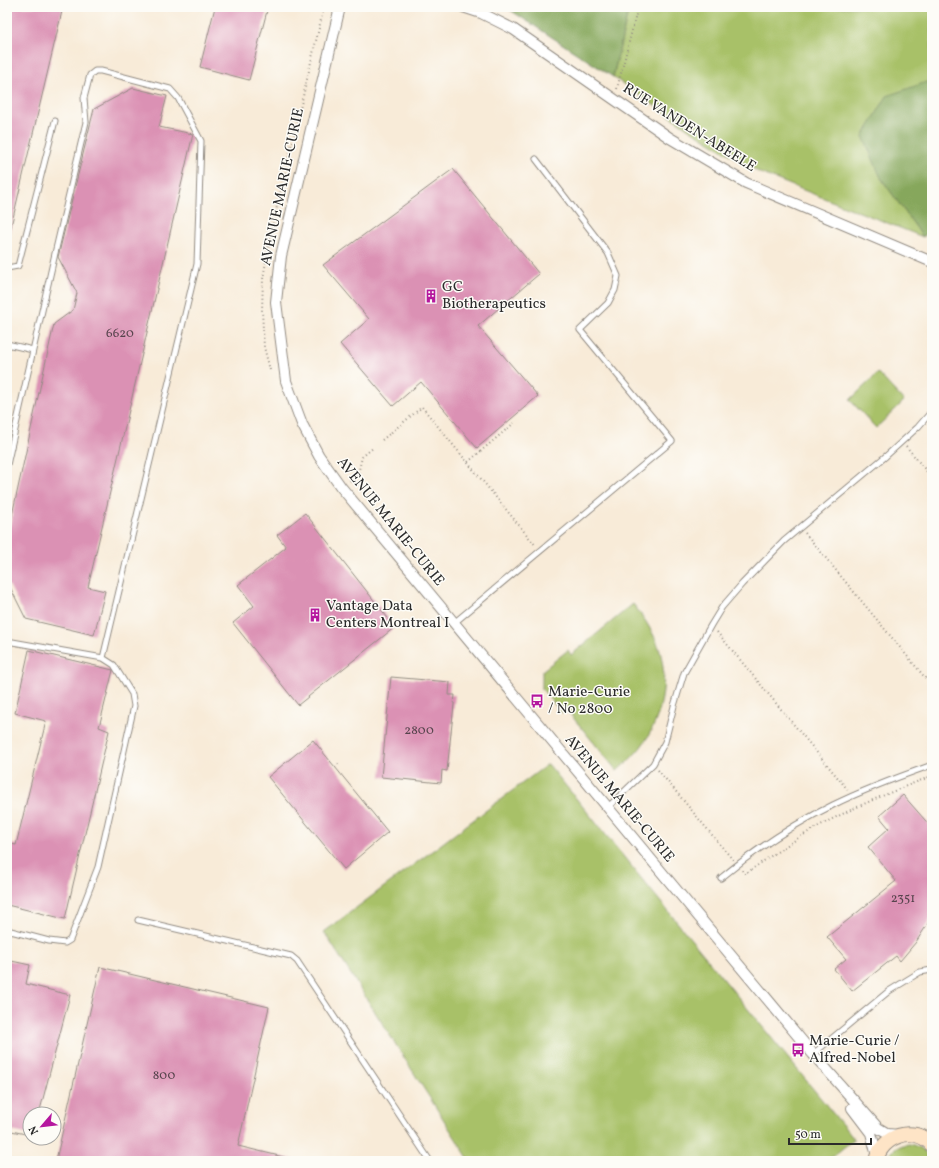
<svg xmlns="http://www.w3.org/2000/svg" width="939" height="1168" viewBox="0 0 939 1168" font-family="Vollkorn,serif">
	<rect width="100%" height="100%" fill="#fdfcf7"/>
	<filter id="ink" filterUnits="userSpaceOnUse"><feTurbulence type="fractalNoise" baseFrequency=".025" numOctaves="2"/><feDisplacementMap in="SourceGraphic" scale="8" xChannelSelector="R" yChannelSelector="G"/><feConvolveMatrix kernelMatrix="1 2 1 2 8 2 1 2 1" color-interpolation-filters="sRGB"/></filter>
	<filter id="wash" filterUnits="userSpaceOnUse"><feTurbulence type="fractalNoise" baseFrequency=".012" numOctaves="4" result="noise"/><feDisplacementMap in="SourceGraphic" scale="16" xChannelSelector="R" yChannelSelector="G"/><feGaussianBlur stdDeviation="0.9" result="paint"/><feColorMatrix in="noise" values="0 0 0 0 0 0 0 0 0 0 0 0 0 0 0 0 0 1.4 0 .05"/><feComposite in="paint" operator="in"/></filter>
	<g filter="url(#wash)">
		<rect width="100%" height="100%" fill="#f8ebd8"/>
		<path fill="#a8c167" stroke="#6a7649" d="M629,7H932V80L881,178L923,237L760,173L689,129L613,77Z
			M878,373L904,401L876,428L850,400Z
			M633,604C642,615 650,627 656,640C672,677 662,725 635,754C630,760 623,765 617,771L566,709L562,713L542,689V671L568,650L571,655Z
			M548,764L854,1139L827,1161H470L324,932Z
			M910,1144C920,1147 926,1151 929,1161H887C891,1150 898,1145 910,1144Z"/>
		<path fill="#86a75c" stroke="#586944" d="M505,7H629L613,77L510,10Z
			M932,80V230L923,237L881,178L863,136L887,96Z"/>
		<g id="blocks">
			<path fill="#db91b4" d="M7,7H63L8,239H7Z
				M215,7H268L249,80L200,67Z
				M133,88L167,96L159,127L193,134L88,587L105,591L94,635L26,619L7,581V538L54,324L73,310L77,293L58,257L94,109Z
				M453,169L539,274L478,326L538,396L477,448L421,382L393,406L340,344L369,319L323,265Z
				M305,513L395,627L298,705L233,623L254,606L238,585L286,547L277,535Z
				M29,650L113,670L99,727L109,731L65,919L7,905V843L16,845L46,721L15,713Z
				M391,677L450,682L449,695H455L447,771L442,770L441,783L381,777Z
				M313,740L388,832L344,869L268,777Z
				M903,795L932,828V917L916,942L900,961L896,956L852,991L834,969L846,959L827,937L896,881L868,847L889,828L879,816Z
				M7,960L30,965L26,984L70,995L39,1114H30V1135L7,1130Z
				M100,967L269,1007L238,1146L300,1161L56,1160Z"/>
		</g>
	</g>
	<g filter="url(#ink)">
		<use href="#blocks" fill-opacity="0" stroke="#928b82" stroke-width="1"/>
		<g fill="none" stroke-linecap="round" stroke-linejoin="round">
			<g stroke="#928b82" stroke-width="7">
				<path id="lane" d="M7,268L18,266L55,121
					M7,344L33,350
					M7,465L56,249L86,122L84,98L90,75L95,71H101L170,89L178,98L201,141L197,264L103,658L7,641
					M454,623L672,441L580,330L608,303L615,290L618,276L608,253L536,159
					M608,807L653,764L665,742L674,706L684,673L711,625L722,607L742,584L784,541L886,456L918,427L932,411
					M721,878C755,850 794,824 833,805C865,789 898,777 932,765
					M138,920L291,956L297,961L430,1161
					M7,930L49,941L65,943L70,940L98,867L134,706L132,694L114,665L103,658
					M813,1054L889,991L920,972L932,970"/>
			</g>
			<g stroke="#928b82" stroke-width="12">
				<path id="street" d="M340,7L281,256L276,302L286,381L302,424L319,456L341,487L813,1054L878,1128L888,1134L899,1135
					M463,7L481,13L513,29L670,138L746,183L932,262
					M852,1108L871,1133L877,1156"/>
			</g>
			<g stroke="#928b82" stroke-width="16">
				<path id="secondary" d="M876,1161C881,1136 914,1124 932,1145"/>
			</g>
			<path stroke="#928b82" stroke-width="2" stroke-dasharray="1 3" stroke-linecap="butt" d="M617,89L638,7
				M270,370L264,347L262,311L263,279L271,232L324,7
				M382,440L422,407L536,546
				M906,446L932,478
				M468,462L514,423
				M350,481L358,474L362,457L374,447
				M805,533L932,686
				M717,632L848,790
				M335,767L341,762
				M658,770L733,860
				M742,870L745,874C768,858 792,841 817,827C854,807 893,791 932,776"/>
			<use href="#lane" stroke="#fff" stroke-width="5"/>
			<use href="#street" stroke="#fff" stroke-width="10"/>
			<use href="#secondary" stroke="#fee4c6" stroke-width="14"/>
		</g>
	</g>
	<defs>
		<g id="building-bare" transform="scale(1.08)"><path d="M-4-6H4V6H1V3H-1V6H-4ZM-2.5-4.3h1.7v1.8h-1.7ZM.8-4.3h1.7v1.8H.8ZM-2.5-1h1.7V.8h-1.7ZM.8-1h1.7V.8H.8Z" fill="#b5179e" stroke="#fdfcf7" stroke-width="2.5" paint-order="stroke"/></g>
		<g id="bus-bare" transform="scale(1.08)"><path d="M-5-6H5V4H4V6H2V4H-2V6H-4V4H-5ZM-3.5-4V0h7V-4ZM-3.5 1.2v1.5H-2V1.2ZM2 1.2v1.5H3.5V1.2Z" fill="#b5179e" stroke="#fdfcf7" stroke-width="2.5" paint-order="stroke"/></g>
	</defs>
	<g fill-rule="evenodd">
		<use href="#building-bare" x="431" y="296"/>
		<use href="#building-bare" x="315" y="615"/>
		<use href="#bus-bare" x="537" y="701"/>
		<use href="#bus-bare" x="798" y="1050"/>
	</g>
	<g text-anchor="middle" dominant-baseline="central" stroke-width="3" stroke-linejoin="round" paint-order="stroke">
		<g font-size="13" fill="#57444d">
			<text x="120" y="334">6620</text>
			<text x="419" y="731">2800</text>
			<text x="903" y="899">2351</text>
			<text x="164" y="1076">800</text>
		</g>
		<g font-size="15" fill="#2b2b2b" stroke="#fdfcf7">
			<text transform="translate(689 128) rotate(32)">RUE VANDEN-ABEELE</text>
			<text transform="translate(283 187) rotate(-78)">AVENUE MARIE-CURIE</text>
			<text transform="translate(390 522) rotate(51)">AVENUE MARIE-CURIE</text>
			<text transform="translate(619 799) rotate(50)">AVENUE MARIE-CURIE</text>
		</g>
		<g font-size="15" fill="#2b2b2b" stroke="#fdfcf7" text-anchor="start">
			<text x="442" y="287">GC<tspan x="442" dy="17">Biotherapeutics</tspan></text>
			<text x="326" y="606">Vantage Data<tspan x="326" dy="17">Centers Montreal I</tspan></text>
			<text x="548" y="692">Marie-Curie<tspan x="548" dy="17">/ No 2800</tspan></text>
			<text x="809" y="1041">Marie-Curie /<tspan x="809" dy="17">Alfred-Nobel</tspan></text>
		</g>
	</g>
	<rect width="939" height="1168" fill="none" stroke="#fdfcf7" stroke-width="24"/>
	<g transform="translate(42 1126) rotate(242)"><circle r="19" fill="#fdfcf7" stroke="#a9a8a5"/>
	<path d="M0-3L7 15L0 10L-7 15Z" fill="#b5179e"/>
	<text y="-6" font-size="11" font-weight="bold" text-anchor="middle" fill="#2b2b2b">N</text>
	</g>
	<path d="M789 1138v6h82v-6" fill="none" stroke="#2b2b2b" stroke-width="2"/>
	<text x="795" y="1138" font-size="12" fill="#2b2b2b" stroke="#fdfcf7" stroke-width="3" paint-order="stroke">50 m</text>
</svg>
